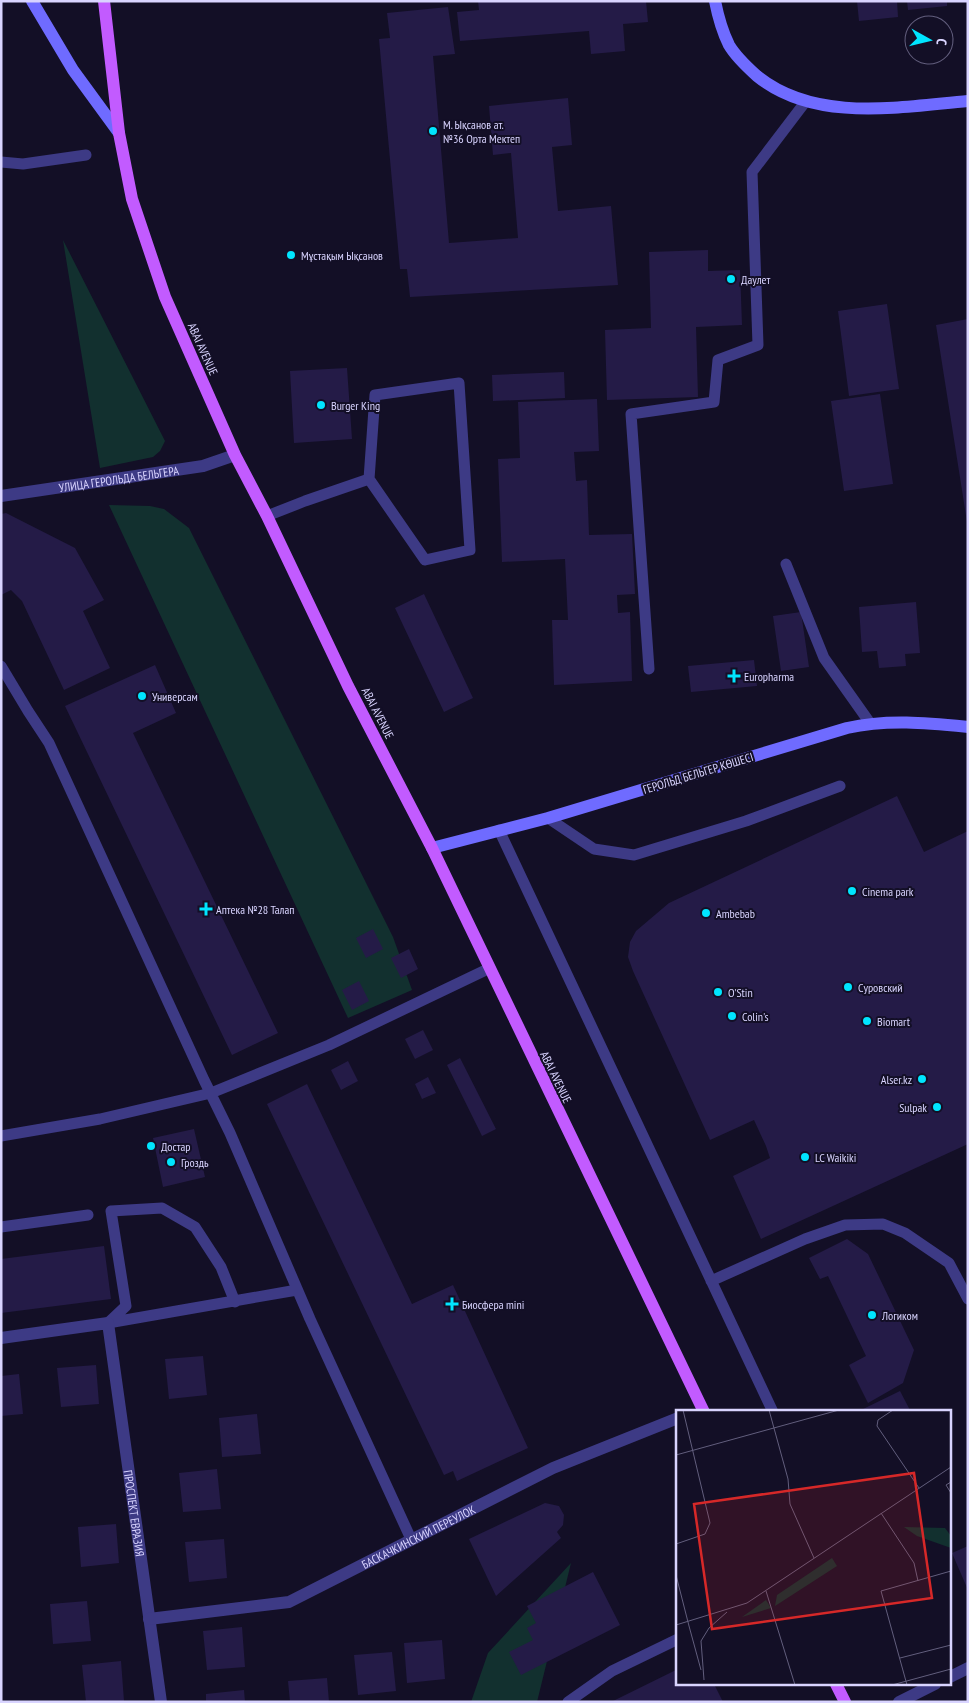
<svg xmlns="http://www.w3.org/2000/svg" width="969" height="1703" viewBox="0 0 969 1703" font-family="'PT Sans Narrow',sans-serif">
	<rect width="100%" height="100%" fill="#130f26"/>
	<path fill="#12302f" d="M63,240L165,441L160,451L153,457L100,468Z
		M109,505L150,506L164,509L189,528L393,937L412,990L348,1018Z
		M571,1563L537,1702H471L488,1653Z"/>
	<path fill="#241b47" d="M478,1H646L648,22L623,24L625,51L591,54L589,31L460,41L457,12L479,10Z
		M857,1H897L898,17L859,21Z
		M907,1H947V6L908,10Z
		M448,7L455,54L433,56L449,243L518,238L511,153L493,155L489,106L568,98L572,145L552,147L558,211L611,206L618,285L410,297L407,269H400L379,39L390,38L387,13Z
		M708,250V271L740,270L742,325L696,327L698,397L607,400L605,330L651,328L649,252Z
		M887,304L899,389L849,396L838,311Z
		M968,319V522H967L936,325Z
		M347,368L352,439L294,443L290,371Z
		M564,372L565,398L493,401L492,375Z
		M880,394L893,484L844,491L831,401Z
		M597,399L599,451L574,452L576,481L587,480L589,535L632,534L635,594L617,595L618,613L630,612L632,681L554,685L552,620H568L565,559L502,562L498,459L520,458L518,402Z
		M6,513L75,548L104,600L83,611L110,668L64,690L22,601L11,590L1,595V514Z
		M424,594L473,698L444,712L395,608Z
		M916,602L920,653L905,654L906,666L879,668L877,651L862,652L859,607Z
		M801,612L809,667L781,671L773,616Z
		M754,660L757,686L691,692L688,666Z
		M155,665L176,713L133,733L278,1033L232,1055L65,706Z
		M897,796L924,852L968,831V1144L761,1239L733,1176L770,1158L766,1146L754,1120L710,1140L633,971L628,957L630,942L636,931L669,903Z
		M373,929L383,949L366,958L356,938Z
		M409,949L418,969L401,978L391,958Z
		M359,981L369,1001L352,1010L342,990Z
		M423,1030L433,1050L415,1059L405,1039Z
		M460,1058L496,1129L482,1136L447,1065Z
		M348,1061L358,1081L341,1090L331,1070Z
		M428,1077L436,1093L422,1099L415,1084Z
		M307,1084L412,1304L453,1285L528,1448L457,1481L453,1471L444,1475L267,1104Z
		M194,1129L205,1177L163,1187L153,1138Z
		M847,1239L868,1254L914,1350L903,1383L868,1403L849,1365L866,1356L828,1276L820,1279L809,1258Z
		M104,1246L111,1299L1,1313V1259Z
		M203,1356L207,1395L169,1399L165,1359Z
		M96,1365L99,1404L61,1407L57,1368Z
		M19,1374L23,1414L1,1416V1376Z
		M900,1391L911,1412H862L861,1410Z
		M257,1414L261,1454L222,1457L219,1418Z
		M217,1469L221,1509L183,1512L179,1473Z
		M545,1503L559,1506L564,1515L563,1525L557,1532L561,1538L496,1596L469,1539Z
		M116,1524L119,1563L81,1567L78,1527Z
		M224,1539L227,1578L189,1582L185,1542Z
		M968,1546V1590L952,1553Z
		M593,1572L620,1625L521,1675L509,1652L533,1640L527,1628L536,1623L527,1606Z
		M87,1601L91,1641L53,1644L50,1604Z
		M242,1627L245,1667L207,1670L203,1631Z
		M442,1640L445,1679L407,1683L404,1643Z
		M392,1652L396,1691L358,1695L354,1655Z
		M121,1661L124,1701L86,1702L82,1665Z
		M678,1669V1684H714L723,1702H611Z
		M327,1678L329,1702H290L288,1681Z
		M244,1690L245,1702H206V1694Z"/>
	<g fill="none" stroke-linecap="round" stroke-linejoin="round">
		<path stroke="#3d3a85" stroke-width="11" d="M1,162L23,164L86,155
			M267,516L305,501L369,479L375,395L459,383L470,550L425,560L369,479
			M786,564L824,658L870,723
			M1,666L28,711L49,743L204,1080L230,1133L310,1319L411,1539
			M649,669L631,414L714,402L718,360L758,345L752,172L806,101
			M548,818L594,849L634,855L746,821L840,786
			M499,830L773,1412
			M1,1136L100,1119L211,1093L329,1045L490,968
			M1,1227L88,1215
			M711,1281L805,1239L845,1225L883,1224L905,1233L949,1263L968,1299
			M108,1323L126,1306L111,1211L162,1208L195,1227L221,1267L235,1302
			M108,1323L297,1290
			M568,1702L612,1671L678,1639"/>
		<g stroke="#3d3a85" stroke-width="12">
			<path id="s1" d="M1,496L203,466L235,455"/>
			<path id="s2" d="M1,1338L108,1323L161,1702"/>
			<path id="s3" d="M149,1619L289,1602L553,1468L678,1418"/>
			<path d="M950,1677L968,1668"/>
			<path d="M899,1702L935,1684"/>
		</g>
		<path stroke="#6f6bff" stroke-width="12" d="M32,1L73,70L119,133
			M715,1C718,16 722,31 729,45C736,57 747,67 757,76C815,123 899,107 968,101
			M432,848L548,818L847,728C888,719 927,723 968,727"/>
		<path stroke="#c25bff" stroke-width="12" d="M104,1L119,133L132,199L165,297L235,455L267,516L348,686L432,848L704,1412
			M836,1684L845,1702"/>
	</g>
	<g fill="#00e5ff" stroke="#130f26" stroke-width="2">
		<circle cx="433" cy="131" r="5"/>
		<circle cx="291" cy="255" r="5"/>
		<circle cx="731" cy="279" r="5"/>
		<circle cx="321" cy="405" r="5"/>
		<path d="M731.5 668.5h5v5h5v5h-5v5h-5v-5h-5v-5h5z"/>
		<circle cx="142" cy="696" r="5"/>
		<circle cx="852" cy="891" r="5"/>
		<path d="M203.5 901.5h5v5h5v5h-5v5h-5v-5h-5v-5h5z"/>
		<circle cx="706" cy="913" r="5"/>
		<circle cx="848" cy="987" r="5"/>
		<circle cx="718" cy="992" r="5"/>
		<circle cx="732" cy="1016" r="5"/>
		<circle cx="867" cy="1021" r="5"/>
		<circle cx="922" cy="1079" r="5"/>
		<circle cx="937" cy="1107" r="5"/>
		<circle cx="151" cy="1146" r="5"/>
		<circle cx="805" cy="1157" r="5"/>
		<circle cx="171" cy="1162" r="5"/>
		<path d="M449.5 1296.5h5v5h5v5h-5v5h-5v-5h-5v-5h5z"/>
		<circle cx="872" cy="1315" r="5"/>
	</g>
	<g text-anchor="middle" dominant-baseline="central" stroke-width="4" stroke-linejoin="round" paint-order="stroke">
		<g font-size="12" fill="#d9d4ff" stroke="#130f26" text-anchor="start">
			<text x="443" y="124">М. Ықсанов ат.<tspan x="443" dy="14">№36 Орта Мектеп</tspan></text>
			<text x="301" y="255">Мұстақым Ықсанов</text>
			<text x="741" y="279">Даулет</text>
			<text x="331" y="405">Burger King</text>
			<text x="744" y="676">Europharma</text>
			<text x="152" y="696">Универсам</text>
			<text x="862" y="891">Cinema park</text>
			<text x="216" y="909">Аптека №28 Талап</text>
			<text x="716" y="913">Ambebab</text>
			<text x="858" y="987">Суровский</text>
			<text x="728" y="992">O'Stin</text>
			<text x="742" y="1016">Colin's</text>
			<text x="877" y="1021">Biomart</text>
			<text x="912" y="1079" text-anchor="end">Alser.kz</text>
			<text x="927" y="1107" text-anchor="end">Sulpak</text>
			<text x="161" y="1146">Достар</text>
			<text x="815" y="1157">LC Waikiki</text>
			<text x="181" y="1162">Гроздь</text>
			<text x="462" y="1304">Биосфера mini</text>
			<text x="882" y="1315">Логиком</text>
		</g>
		<g font-size="12" fill="#d9d4ff" stroke="#130f26">
			<text transform="translate(203 349) rotate(66)">ABAI AVENUE</text>
			<text stroke="none"><textPath href="#s1" startOffset="119">УЛИЦА ГЕРОЛЬДА БЕЛЬГЕРА</textPath></text>
			<text transform="translate(378 713) rotate(63)">ABAI AVENUE</text>
			<text transform="translate(698 773) rotate(-17)">ГЕРОЛЬД БЕЛЬГЕР КӨШЕСІ</text>
			<text transform="translate(556 1077) rotate(64)">ABAI AVENUE</text>
			<text stroke="none"><textPath href="#s2" startOffset="300">ПРОСПЕКТ ЕВРАЗИЯ</textPath></text>
			<text stroke="none"><textPath href="#s3" startOffset="286">БАСКАЧКИНСКИЙ ПЕРЕУЛОК</textPath></text>
		</g>
	</g>
	<g transform="translate(676 1410)">
		<rect width="275" height="275" fill="#130f26"/>
		<path d="M228,117L269,118L275,126V138L241,126ZM156,148L161,156L99,196L101,185ZM90,190L95,198L66,207Z" fill="#12302f"/>
		<path fill="none" stroke="#625e7d" stroke-width="1" d="M93,0L112,69L114,94L138,148M217,0L202,10L201,16L243,78M0,45L163,0M275,72L270,75L275,83M205,103L238,153L242,171M0,134L29,124L34,113L7,0M0,165L13,216M90,181L119,275M0,215L71,193L275,57M13,216L25,260M224,248L275,235M28,270L25,231L33,218L51,202M216,275L275,259M231,275L205,181L275,161"/>
		<path fill="#d62828" fill-opacity="0.15" stroke="#d62828" stroke-width="2.5" d="M238,63L256,188L36,219L18,94Z"/>
		<rect width="275" height="275" fill="none" stroke="#d9d4ff" stroke-width="2.5"/>
	</g>
	<rect width="969" height="1703" fill="none" stroke="#d9d4ff" stroke-width="5"/>
	<g transform="translate(929 40) rotate(98)"><circle r="24" fill="#130f26" stroke="#625e7d"/>
	<path d="M0-4L9 19L0 12L-9 19Z" fill="#00e5ff"/>
	<text y="-8" font-size="14" font-weight="bold" text-anchor="middle" fill="#d9d4ff">С</text>
	</g>
</svg>
